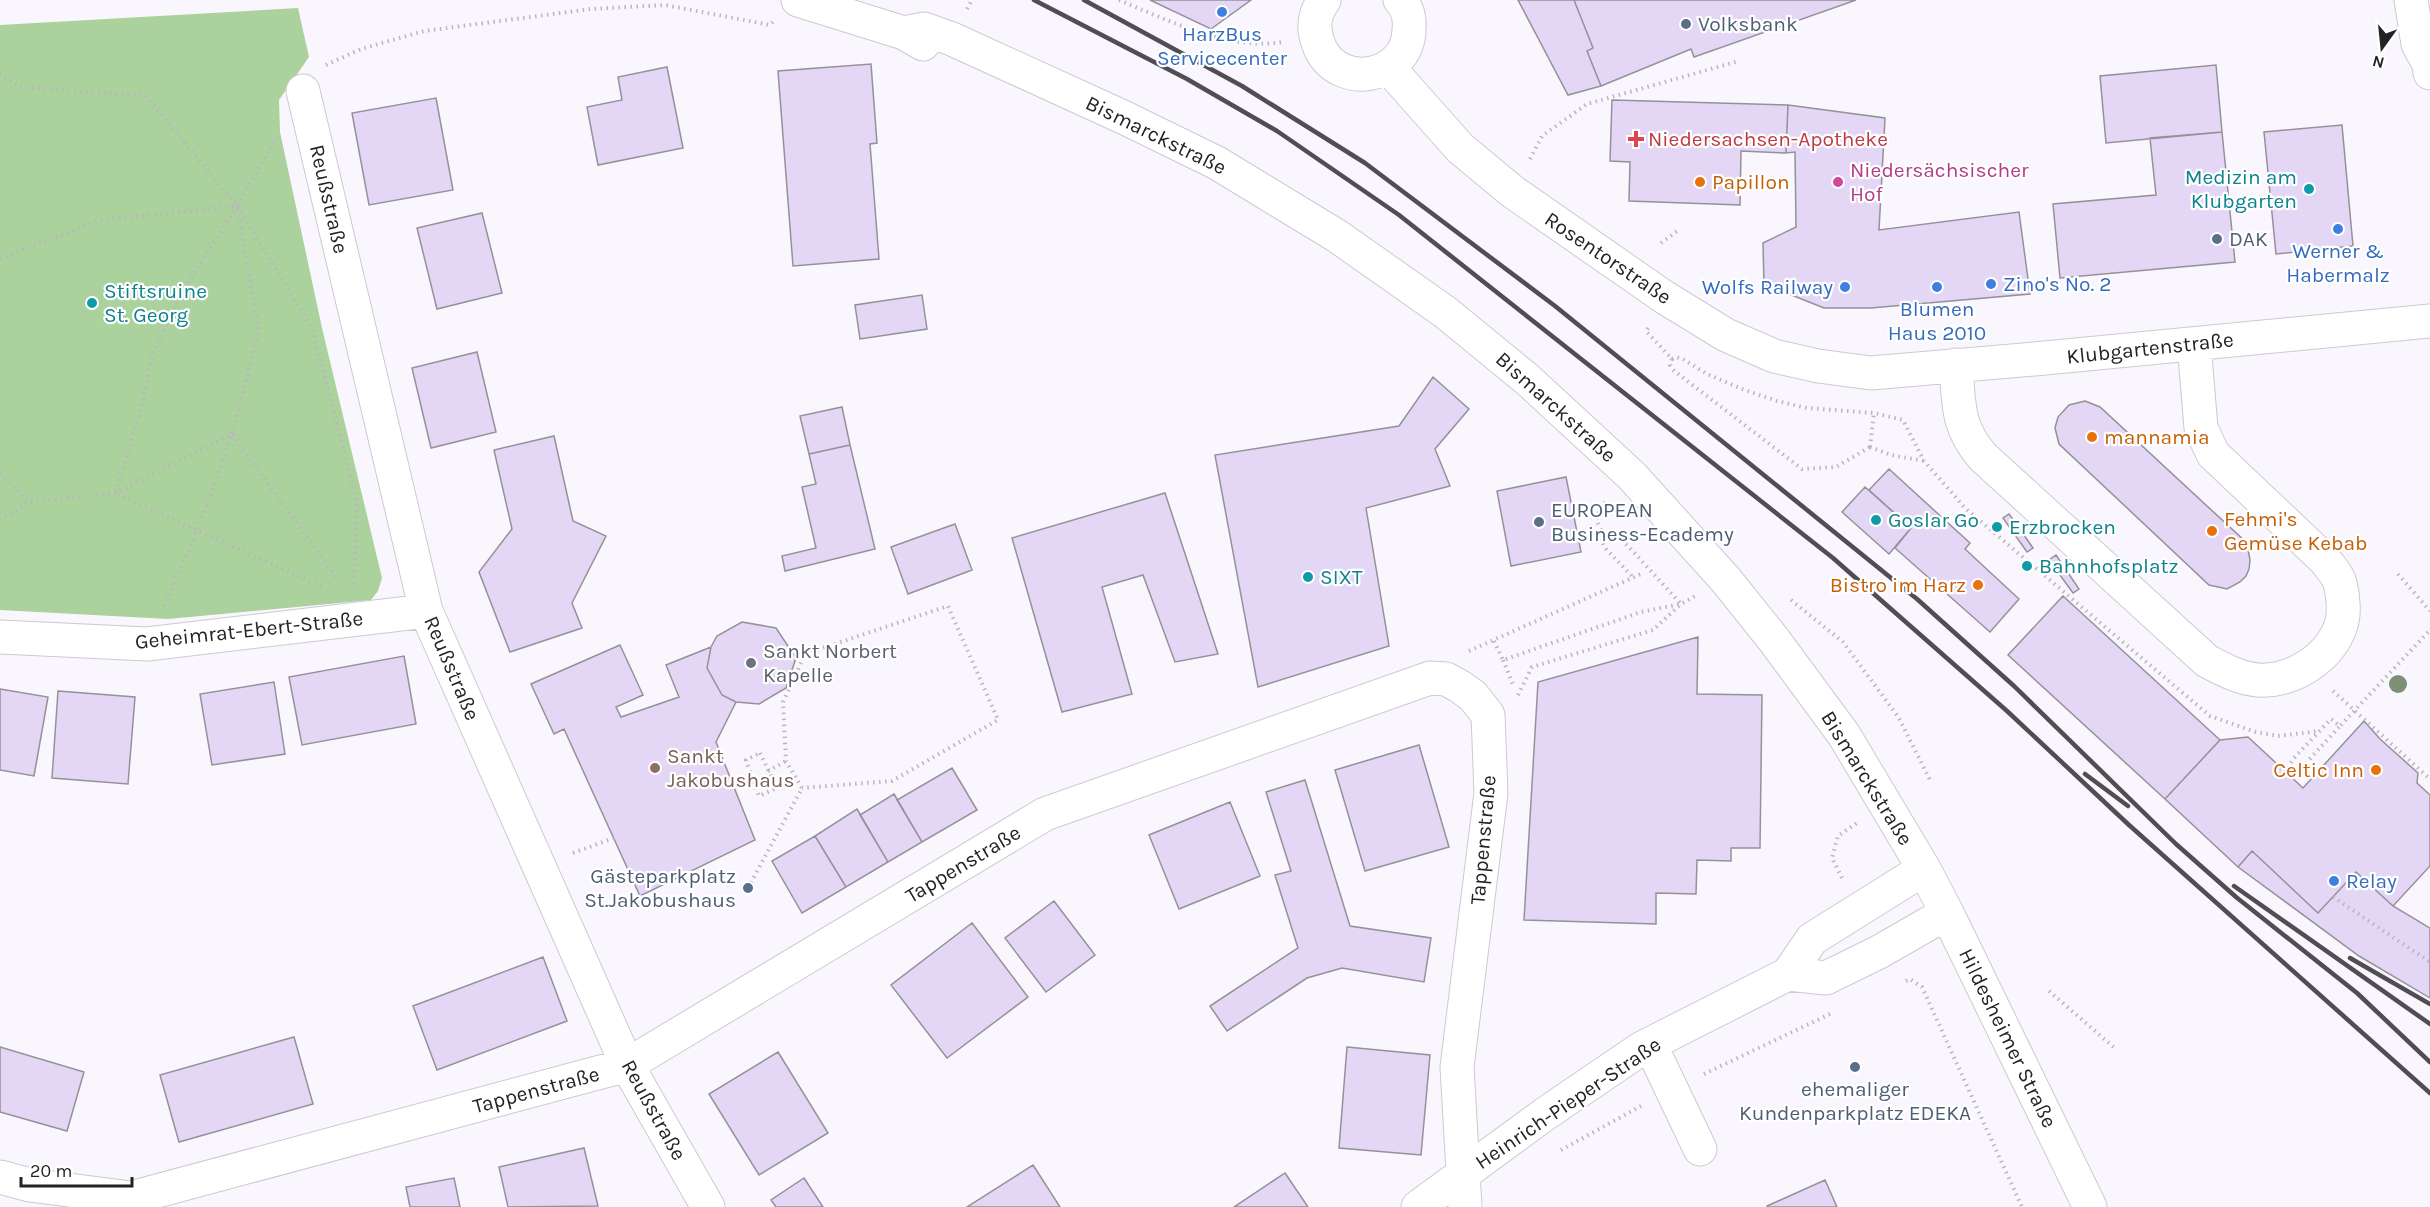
<svg xmlns="http://www.w3.org/2000/svg" width="2430" height="1207" viewBox="0 0 2430 1207" font-family="Karla,sans-serif">
	<rect width="100%" height="100%" fill="#f9f6fe"/>
	<path fill="#abd29d" d="M298,8L309,57L279,100L280,132L322,328L382,578L378,591L371,600L168,619L0,610V25Z"/>
	<path fill="#e4d7f6" stroke="#949199" stroke-width="1.5" d="M1150,0H1251L1211,29Z
		M1518,0H1574L1593,48L1587,51L1601,86L1568,95Z
		M1574,0H1856L1694,57L1691,49L1601,86L1587,51L1593,48Z
		M871,64L877,143L870,144L879,259L793,266L778,71Z
		M2216,65L2222,132L2106,143L2100,76Z
		M667,67L683,148L598,165L587,107L622,100L618,77Z
		M436,98L453,190L369,205L352,113Z
		M1612,100L1788,105L1786,153L1741,151L1740,205L1629,201L1630,162L1610,161Z
		M1788,105L1885,118L1879,230L2019,212L2030,294L1871,308H1824L1764,284L1763,243L1796,227L1795,152L1786,153Z
		M2342,125L2353,246L2276,254L2264,132Z
		M2222,132L2235,262L2060,278L2053,204L2156,195L2150,138Z
		M482,213L502,293L437,309L417,228Z
		M922,295L927,329L860,339L855,305Z
		M477,352L496,432L431,448L412,368Z
		M1433,377L1469,409L1435,449L1450,486L1366,508L1389,646L1258,687L1215,455L1399,426Z
		M2085,401L2100,407L2247,543L2250,560L2249,569L2246,576L2240,582L2227,589L2209,585L2059,444L2055,428L2058,417L2069,405Z
		M842,407L850,445L809,454L800,416Z
		M554,436L573,521L606,536L572,603L582,628L510,652L479,572L512,529L494,450Z
		M850,445L875,549L785,571L782,556L816,548L802,487L816,484L809,454Z
		M1889,469L1970,543L1965,549L2019,599L1990,632L1895,548L1911,528L1869,490Z
		M1566,477L1581,552L1511,566L1497,491Z
		M1865,487L1911,528L1889,554L1842,512Z
		M1165,493L1218,654L1175,662L1143,575L1102,587L1132,694L1062,712L1012,538Z
		M2009,514L2033,548L2027,552L2003,518Z
		M955,524L972,570L908,594L891,547Z
		M2056,555L2079,589L2073,593L2049,560Z
		M2063,596L2220,740L2165,799L2008,655Z
		M742,622L776,628L796,658L786,688L759,704L736,702L722,695L707,668L711,647L717,636Z
		M1698,637L1697,694L1762,695L1760,848H1731V861L1697,860L1696,894L1656,893V924L1524,920L1538,682Z
		M620,645L643,695L616,707L621,717L679,697L666,665L711,647L707,668L722,695L736,702L716,742L755,840L640,896L564,729L554,734L531,684Z
		M404,656L416,724L302,745L289,677Z
		M274,682L285,754L212,765L200,694Z
		M0,689L48,697L34,776L0,770Z
		M58,691L135,697L128,784L52,778Z
		M2364,721L2380,739L2418,773L2417,783L2430,795V866L2393,906L2356,872L2318,913L2252,851L2238,867L2165,799L2220,740L2248,737L2303,788Z
		M1419,745L1449,847L1365,871L1335,770Z
		M952,768L977,810L922,842L897,800Z
		M1305,780L1350,926L1431,938L1424,982L1342,968L1307,978L1227,1031L1210,1006L1298,948L1275,875L1291,871L1266,792Z
		M894,794L922,842L888,862L860,815Z
		M1230,802L1260,876L1179,909L1149,835Z
		M857,809L888,862L846,887L815,836Z
		M815,836L846,887L802,913L772,861Z
		M2252,851L2318,913L2356,872L2393,906L2430,928V998L2359,956L2238,867Z
		M1054,901L1095,955L1046,992L1005,938Z
		M972,923L1028,997L947,1058L891,985Z
		M543,957L567,1021L437,1070L413,1006Z
		M294,1037L313,1104L179,1142L160,1075Z
		M0,1047L84,1072L67,1131L0,1112Z
		M1347,1047L1430,1055L1421,1155L1339,1148Z
		M778,1052L828,1133L759,1175L709,1094Z
		M584,1148L598,1206L508,1207L499,1167Z
		M1033,1165L1060,1207H967Z
		M1285,1173L1308,1207H1234Z
		M454,1178L460,1207H410L406,1187Z
		M804,1178L823,1207H776L771,1200Z
		M1825,1180L1837,1207H1768L1767,1206Z"/>
	<g fill="none" stroke-linecap="round" stroke-linejoin="round">
		<g stroke="#cdc9d2" stroke-width="35">
			<path id="minor" d="M798,0L904,33L923,44
				M1324,0C1321,5 1317,11 1316,17C1313,28 1316,38 1320,48C1340,91 1408,78 1409,30C1410,20 1408,8 1400,0
				M2411,0L2418,44L2429,64L2430,73
				M904,33L924,29L952,39L1125,118L1217,163L1337,236L1445,312L1528,380L1632,476L1726,580L1774,640L1844,735L1924,869L1947,913L2090,1207
				M1389,68L1460,148L1513,192L1664,297L1726,335L1774,356L1818,366L1871,373L2045,358L2430,321
				M303,91L426,611L627,1065L708,1207
				M1956,365C1959,403 1956,426 1983,457L2207,661C2224,670 2239,678 2258,680C2293,682 2330,658 2341,625C2345,613 2343,595 2340,583C2338,575 2330,567 2325,560L2213,454L2201,428L2194,344
				M0,637L147,644L426,611
				M1788,974L1826,978L1879,952L1947,913
				M1650,1044L1700,1149
				M0,1177L30,1185L131,1198L627,1065L1045,814L1430,678L1446,679L1459,686L1473,696L1488,715L1491,793L1457,1067L1465,1207
				M1418,1207L1545,1114L1642,1048L1788,974L1812,939L1924,869"/>
		</g>
		<path stroke="#b9b6bd" stroke-width="4" stroke-dasharray="1.5 4.5" stroke-linecap="butt" d="M1119,0C1167,20 1230,51 1282,42
			M967,9L972,0
			M326,65L361,49L424,31L591,9L665,5L770,25L773,22
			M0,74L20,87L146,96L237,206L312,328L357,502L354,583
			M1530,159L1542,136L1587,104L1739,61
			M237,206L181,294L152,356L140,414L115,493L322,587
			M1661,243L1680,229
			M0,259L100,220L237,206
			M1648,328L1646,331L1672,359L1670,365L1673,370L1802,469L1836,467L1870,447
			M1672,359L1676,357L1683,359L1707,374L1742,389L1777,401L1807,408L1874,413L1903,420L1924,461L1965,508L2210,716L2256,732L2278,736L2320,731
			M1870,447L1891,455L1924,461
			M1870,447L1874,413
			M0,474L29,502
			M0,520L29,502L115,493L232,434L259,330L237,206L277,137
			M1604,535L1596,520L1602,505L1608,500
			M2398,574L2430,611
			M1791,600L1843,642L1899,718L1930,780
			M164,606L198,529L232,434L341,584
			M1494,641L1503,660L1641,612L1681,604L1695,596
			M1469,651L1641,574
			M1503,660L1514,687
			M2333,691L2430,779
			M1518,695L1532,667L1653,630L1681,604L1629,547L1614,534L1604,535L1602,541L1605,548L1633,577
			M760,753L777,788L759,796L746,760Z
			M2288,768L2293,759L2331,719L2340,726L2430,630
			M768,771L786,761
			M2286,772L2288,768L2295,775L2340,726
			M573,853L614,838
			M1842,878L1832,858L1838,836L1857,823
			M748,888L802,788L786,761L783,702L805,654L948,606L998,720L892,781L802,788
			M2333,897L2430,962
			M1906,981L1910,979L1922,987L2022,1207
			M2049,991L2117,1050
			M1704,1074L1830,1014
			M1561,1150L1641,1106"/>
		<use href="#minor" stroke="#fff" stroke-width="33"/>
		<path stroke="#504e52" stroke-width="4.5" d="M1034,0L1187,79L1277,131L1399,215L1833,558L2007,711L2129,825L2430,1093
			M1084,0L1242,86L1365,163L1555,306L1917,599L2014,686L2176,844L2236,897L2357,993L2430,1062
			M2085,774L2128,806
			M2234,886L2430,1024
			M2350,958L2430,1004"/>
	</g>
	<circle fill="#7e8f78" cx="2398" cy="684" r="9"/>
	<g fill="#3f7fe0" stroke="#fff" stroke-width="2">
		<circle cx="1222" cy="12" r="6"/>
		<circle cx="2338" cy="229" r="6"/>
		<circle cx="1991" cy="284" r="6"/>
		<circle cx="1845" cy="287" r="6"/>
		<circle cx="1937" cy="287" r="6"/>
		<circle cx="2334" cy="881" r="6"/>
	</g>
	<g fill="#5c6f8a" stroke="#fff" stroke-width="2">
		<circle cx="1686" cy="24" r="6"/>
		<circle cx="2217" cy="239" r="6"/>
		<circle cx="1539" cy="522" r="6"/>
		<circle cx="748" cy="888" r="6"/>
		<circle cx="1855" cy="1067" r="6"/>
	</g>
	<path fill="#e0444e" stroke="#fff" stroke-width="2" d="M1633 130h6v6h6v6h-6v6h-6v-6h-6v-6h6z"/>
	<g fill="#e8710a" stroke="#fff" stroke-width="2">
		<circle cx="1700" cy="182" r="6"/>
		<circle cx="2092" cy="437" r="6"/>
		<circle cx="2212" cy="531" r="6"/>
		<circle cx="1978" cy="585" r="6"/>
		<circle cx="2376" cy="770" r="6"/>
	</g>
	<circle fill="#d1479c" stroke="#fff" stroke-width="2" cx="1838" cy="182" r="6"/>
	<g fill="#0f9aa8" stroke="#fff" stroke-width="2">
		<circle cx="2309" cy="189" r="6"/>
		<circle cx="92" cy="303" r="6"/>
		<circle cx="1876" cy="520" r="6"/>
		<circle cx="1997" cy="527" r="6"/>
		<circle cx="2027" cy="566" r="6"/>
		<circle cx="1308" cy="577" r="6"/>
	</g>
	<circle fill="#6b7280" stroke="#fff" stroke-width="2" cx="751" cy="663" r="6"/>
	<circle fill="#8d6e63" stroke="#fff" stroke-width="2" cx="655" cy="768" r="6"/>
	<g text-anchor="middle" dominant-baseline="central" stroke-width="4.5" stroke-linejoin="round" paint-order="stroke">
		<g font-size="21" fill="#4e5e75" stroke="#fff" text-anchor="start">
			<text x="1698" y="24">Volksbank</text>
			<text x="2229" y="239">DAK</text>
			<text x="1551" y="510">EUROPEAN<tspan x="1551" dy="24">Business-Ecademy</tspan></text>
			<text x="736" y="876" text-anchor="end">Gästeparkplatz<tspan x="736" dy="24">St.Jakobushaus</tspan></text>
			<text x="1855" y="1089" text-anchor="middle">ehemaliger<tspan x="1855" dy="24">Kundenparkplatz EDEKA</tspan></text>
		</g>
		<g font-size="21" fill="#366cbe" stroke="#fff">
			<text x="1222" y="34">HarzBus<tspan x="1222" dy="24">Servicecenter</tspan></text>
			<text x="2338" y="251">Werner &amp;<tspan x="2338" dy="24">Habermalz</tspan></text>
			<text x="2003" y="284" text-anchor="start">Zino's No. 2</text>
			<text x="1833" y="287" text-anchor="end">Wolfs Railway</text>
			<text x="1937" y="309">Blumen<tspan x="1937" dy="24">Haus 2010</tspan></text>
			<text x="2346" y="881" text-anchor="start">Relay</text>
		</g>
		<g font-size="21" fill="#232225" stroke="#fff">
			<text transform="translate(1156 135) rotate(26)">Bismarckstraße</text>
			<text transform="translate(329 199) rotate(77)">Reußstraße</text>
			<text transform="translate(1608 258) rotate(34)">Rosentorstraße</text>
			<text transform="translate(2150 348) rotate(-6)">Klubgartenstraße</text>
			<text transform="translate(1556 407) rotate(42)">Bismarckstraße</text>
			<text transform="translate(249 630) rotate(-6)">Geheimrat-Ebert-Straße</text>
			<text transform="translate(452 668) rotate(67)">Reußstraße</text>
			<text transform="translate(1867 778) rotate(58)">Bismarckstraße</text>
			<text transform="translate(1483 840) rotate(-85)">Tappenstraße</text>
			<text transform="translate(963 864) rotate(-31)">Tappenstraße</text>
			<text transform="translate(2008 1038) rotate(64)">Hildesheimer Straße</text>
			<text transform="translate(536 1090) rotate(-15)">Tappenstraße</text>
			<text transform="translate(1568 1103) rotate(-34)">Heinrich-Pieper-Straße</text>
			<text transform="translate(654 1110) rotate(61)">Reußstraße</text>
		</g>
		<g font-size="21" fill="#be3a42" stroke="#fff" text-anchor="start">
			<text x="1648" y="139">Niedersachsen-Apotheke</text>
		</g>
		<g font-size="21" fill="#b23c85" stroke="#fff" text-anchor="start">
			<text x="1850" y="170">Niedersächsischer<tspan x="1850" dy="24">Hof</tspan></text>
		</g>
		<g font-size="21" fill="#0d838f" stroke="#fff" text-anchor="start">
			<text x="2297" y="177" text-anchor="end">Medizin am<tspan x="2297" dy="24">Klubgarten</tspan></text>
			<text x="104" y="291">Stiftsruine<tspan x="104" dy="24">St. Georg</tspan></text>
			<text x="1888" y="520">Goslar Go</text>
			<text x="2009" y="527">Erzbrocken</text>
			<text x="2039" y="566">Bahnhofsplatz</text>
			<text x="1320" y="577">SIXT</text>
		</g>
		<g font-size="21" fill="#c56008" stroke="#fff" text-anchor="start">
			<text x="1712" y="182">Papillon</text>
			<text x="2104" y="437">mannamia</text>
			<text x="2224" y="519">Fehmi's<tspan x="2224" dy="24">Gemüse Kebab</tspan></text>
			<text x="1966" y="585" text-anchor="end">Bistro im Harz</text>
			<text x="2364" y="770" text-anchor="end">Celtic Inn</text>
		</g>
		<g font-size="21" fill="#5b616d" stroke="#fff" text-anchor="start">
			<text x="763" y="651">Sankt Norbert<tspan x="763" dy="24">Kapelle</tspan></text>
		</g>
		<g font-size="21" fill="#785e54" stroke="#fff" text-anchor="start">
			<text x="667" y="756">Sankt<tspan x="667" dy="24">Jakobushaus</tspan></text>
		</g>
	</g>
	<g transform="translate(2382 48) rotate(195)" stroke="#ffffff" stroke-width="4.5" paint-order="stroke">
	<path d="M0-4.5L10 22L0 15L-10 22Z" fill="#232225"/>
	<text y="-9" font-size="16" font-weight="bold" text-anchor="middle" fill="#232225">N</text>
	</g>
	<path d="M21 1177v9h111v-9" fill="none" stroke="#232225" stroke-width="3"/>
	<text x="30" y="1177" font-size="18" fill="#232225" stroke="#ffffff" stroke-width="4.5" paint-order="stroke">20 m</text>
</svg>
